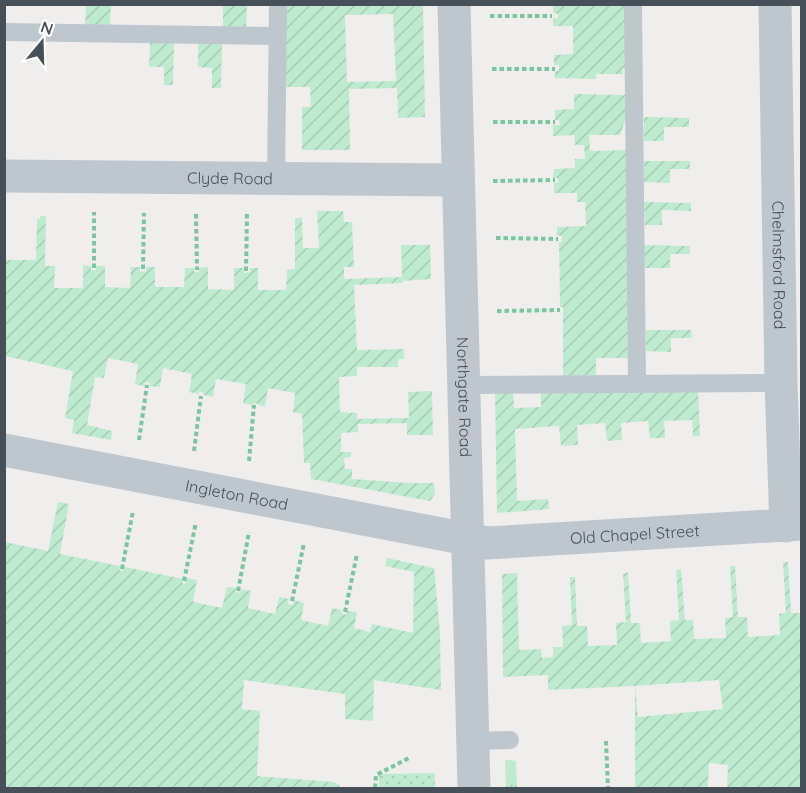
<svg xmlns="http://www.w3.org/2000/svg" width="806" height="793" viewBox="0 0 806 793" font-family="Quicksand,sans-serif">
	<defs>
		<pattern id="grass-tufts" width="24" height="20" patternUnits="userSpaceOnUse" patternTransform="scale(1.5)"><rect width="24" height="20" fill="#beebcf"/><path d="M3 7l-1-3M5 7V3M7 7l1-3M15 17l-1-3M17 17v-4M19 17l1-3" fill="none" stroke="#a5cbb4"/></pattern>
		<pattern id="park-dots" width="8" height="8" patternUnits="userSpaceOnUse" patternTransform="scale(1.5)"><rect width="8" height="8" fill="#beebcf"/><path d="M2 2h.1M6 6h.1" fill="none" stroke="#a5cbb4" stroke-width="1.8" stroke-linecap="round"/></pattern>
		<pattern id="garden-furrows" width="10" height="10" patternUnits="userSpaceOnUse" patternTransform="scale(1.5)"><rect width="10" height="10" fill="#beebcf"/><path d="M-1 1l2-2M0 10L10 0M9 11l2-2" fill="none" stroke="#a5cbb4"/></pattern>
	</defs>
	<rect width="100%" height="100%" fill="#f0eded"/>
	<path fill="url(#grass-tufts)" d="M505,760L516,761L517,788H506Z"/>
	<path fill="url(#park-dots)" d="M435,773V788H379V774Z"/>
	<path fill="url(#garden-furrows)" fill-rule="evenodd" d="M345,4L346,6L423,5L425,117L398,118L397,88L349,89L350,150H302V107H311L310,87H284L285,5ZM393,14L396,81L347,82L345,15Z
		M86,5H111L110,25H85Z
		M223,5H247L246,28L223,27Z
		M553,5H625L627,68H623V74H596V79L555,78V71H559V65H554V55L573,54V26H553V18L558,19V14L553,13Z
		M150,43H174L173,85H164V67H149Z
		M222,43L221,88H212V68L198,67V44Z
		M574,94L627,95V115L620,135H589L590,151L626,150L628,358H596V375L563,376V307H560L559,242H562V236L557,235V227L586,226L585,202H577V193H554V183H558V178H553L554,169L575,168V159H585L584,145H575L574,135L553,136V125H560L559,120H555V110L574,109Z
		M644,117L689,118V127H664V141H644Z
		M644,161H690V169H670V183L644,182Z
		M644,202L691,203V211L662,210V225H645Z
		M317,211H343L344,222H352L354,267H344V279L402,277L401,245H430L431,279L403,281L402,283L354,285L357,350L404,349V359H398V367H357V376L339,377L340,412L357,413V419L409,418L408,392L432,391L433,435H407V423L358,424V432L341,433V452H351V457L344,458L345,469H352V479L408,483H434L435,494L430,501L311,479L310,463H304L302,414L293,412L295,393L268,388L265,407L255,403L252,405L243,403L246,384L216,379L213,397L204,395L202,392H199V394L189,392L192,374L163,368L160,387L150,386V383L145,382L144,386L135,384L138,364L108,358L104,378L95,377L87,425L112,431L111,440L72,433L74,420L65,418L73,371L5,356V260H36L37,219H40V216H46L45,266H55L54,288H83V265L91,266V270H96V266H105V287L130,288L131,267H140V272L146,271V267H155V287H184L185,268H194V272H199V268L208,267V289L234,290V268H243L244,273L250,272V268H258V290H286L287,270L295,269V218H302L303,248H319Z
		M644,245L690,246V254H670V268H645Z
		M646,330H691L692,338H671V352L646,351Z
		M698,389L700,436H693L692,420L664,421L665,438H650L648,421L621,423L622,440L607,441L605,423L577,425L578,445L561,446L559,426L515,429L517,501L548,499L549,509L497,513L495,391L513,392L514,408L541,407V391Z
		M58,502L69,504L60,554L120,566L119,570L123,571L125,567L183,579L182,583L185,584L187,578L197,580L193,602L222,608L227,587L236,588L235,592L240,593L241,589L251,591L248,608L275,614L279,597L289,599L288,604L293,605L294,600L304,603L301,620L328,626L332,608L342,610L341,613L347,615V611L357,612L354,628L370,632L372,624L413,633L414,572L385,566L387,558L434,568L440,632L441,690L374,680L373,721L345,719V694L244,680L242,709L260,711L257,776L334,782L339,785L340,788H5V542L48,551Z
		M783,562H788L791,613H801V788H727L728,765L709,763L708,788H635V686L548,690V675L503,677L502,574L517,573L519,650L541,649L542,658L553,657V647H563L562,626L572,625L570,577H575L577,626H587L588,646L617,645L616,623L626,622L623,574L628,572L631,623H640L641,643L671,641L670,621L679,620L676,570L681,569L685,620H693L694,639L726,638L725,618L733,617L730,566H735L738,617H747L748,637L780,635L779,614L786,613ZM719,680L723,709L638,717L635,686Z"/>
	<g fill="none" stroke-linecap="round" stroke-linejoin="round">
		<path stroke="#79c69f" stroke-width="4" stroke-dasharray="4.5 3" stroke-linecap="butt" d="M490,16H552
			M492,69H555
			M493,122H555
			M493,181L555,180
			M196,214L197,270
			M496,238L558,239
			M94,268V212
			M143,269L144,213
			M246,271L247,214
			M497,311L560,310
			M139,440L147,385
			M194,451L201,396
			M249,461L254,405
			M122,569L133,511
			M184,581L196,522
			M238,591L249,532
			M292,601L304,543
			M345,612L357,554
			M606,741L608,788
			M375,788L376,775L411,757"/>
		<path stroke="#bfc7ce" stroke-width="18" d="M633,4L637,383
			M4,32L278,36
			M276,179L278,4
			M465,385L781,383
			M473,741L510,740"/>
		<g stroke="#bfc7ce" stroke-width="33">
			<path id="s1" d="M454,4C460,266 469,527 474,788"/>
			<path id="s2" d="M775,4L781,383L786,526"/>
			<path id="s3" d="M4,176L457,180"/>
			<path id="s4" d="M4,450L488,543L802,524"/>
		</g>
	</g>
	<g text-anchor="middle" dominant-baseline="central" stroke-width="6" stroke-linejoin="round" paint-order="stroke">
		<g font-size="16" fill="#475059" stroke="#fff">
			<text stroke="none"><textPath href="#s3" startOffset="226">Clyde Road</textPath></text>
			<text stroke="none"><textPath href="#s2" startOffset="261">Chelmsford Road</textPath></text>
			<text stroke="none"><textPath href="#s1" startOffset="393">Northgate Road</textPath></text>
			<text stroke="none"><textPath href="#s4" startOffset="237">Ingleton Road</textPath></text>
			<text stroke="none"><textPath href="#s4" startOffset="640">Old Chapel Street</textPath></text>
		</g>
	</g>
	<rect width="806" height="793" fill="none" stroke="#475059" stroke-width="12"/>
	<g transform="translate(42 42) rotate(19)" stroke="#ffffff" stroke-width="4.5" paint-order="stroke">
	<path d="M0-4.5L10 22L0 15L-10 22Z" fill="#475059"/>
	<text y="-9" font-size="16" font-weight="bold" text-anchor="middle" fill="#475059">N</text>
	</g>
</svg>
